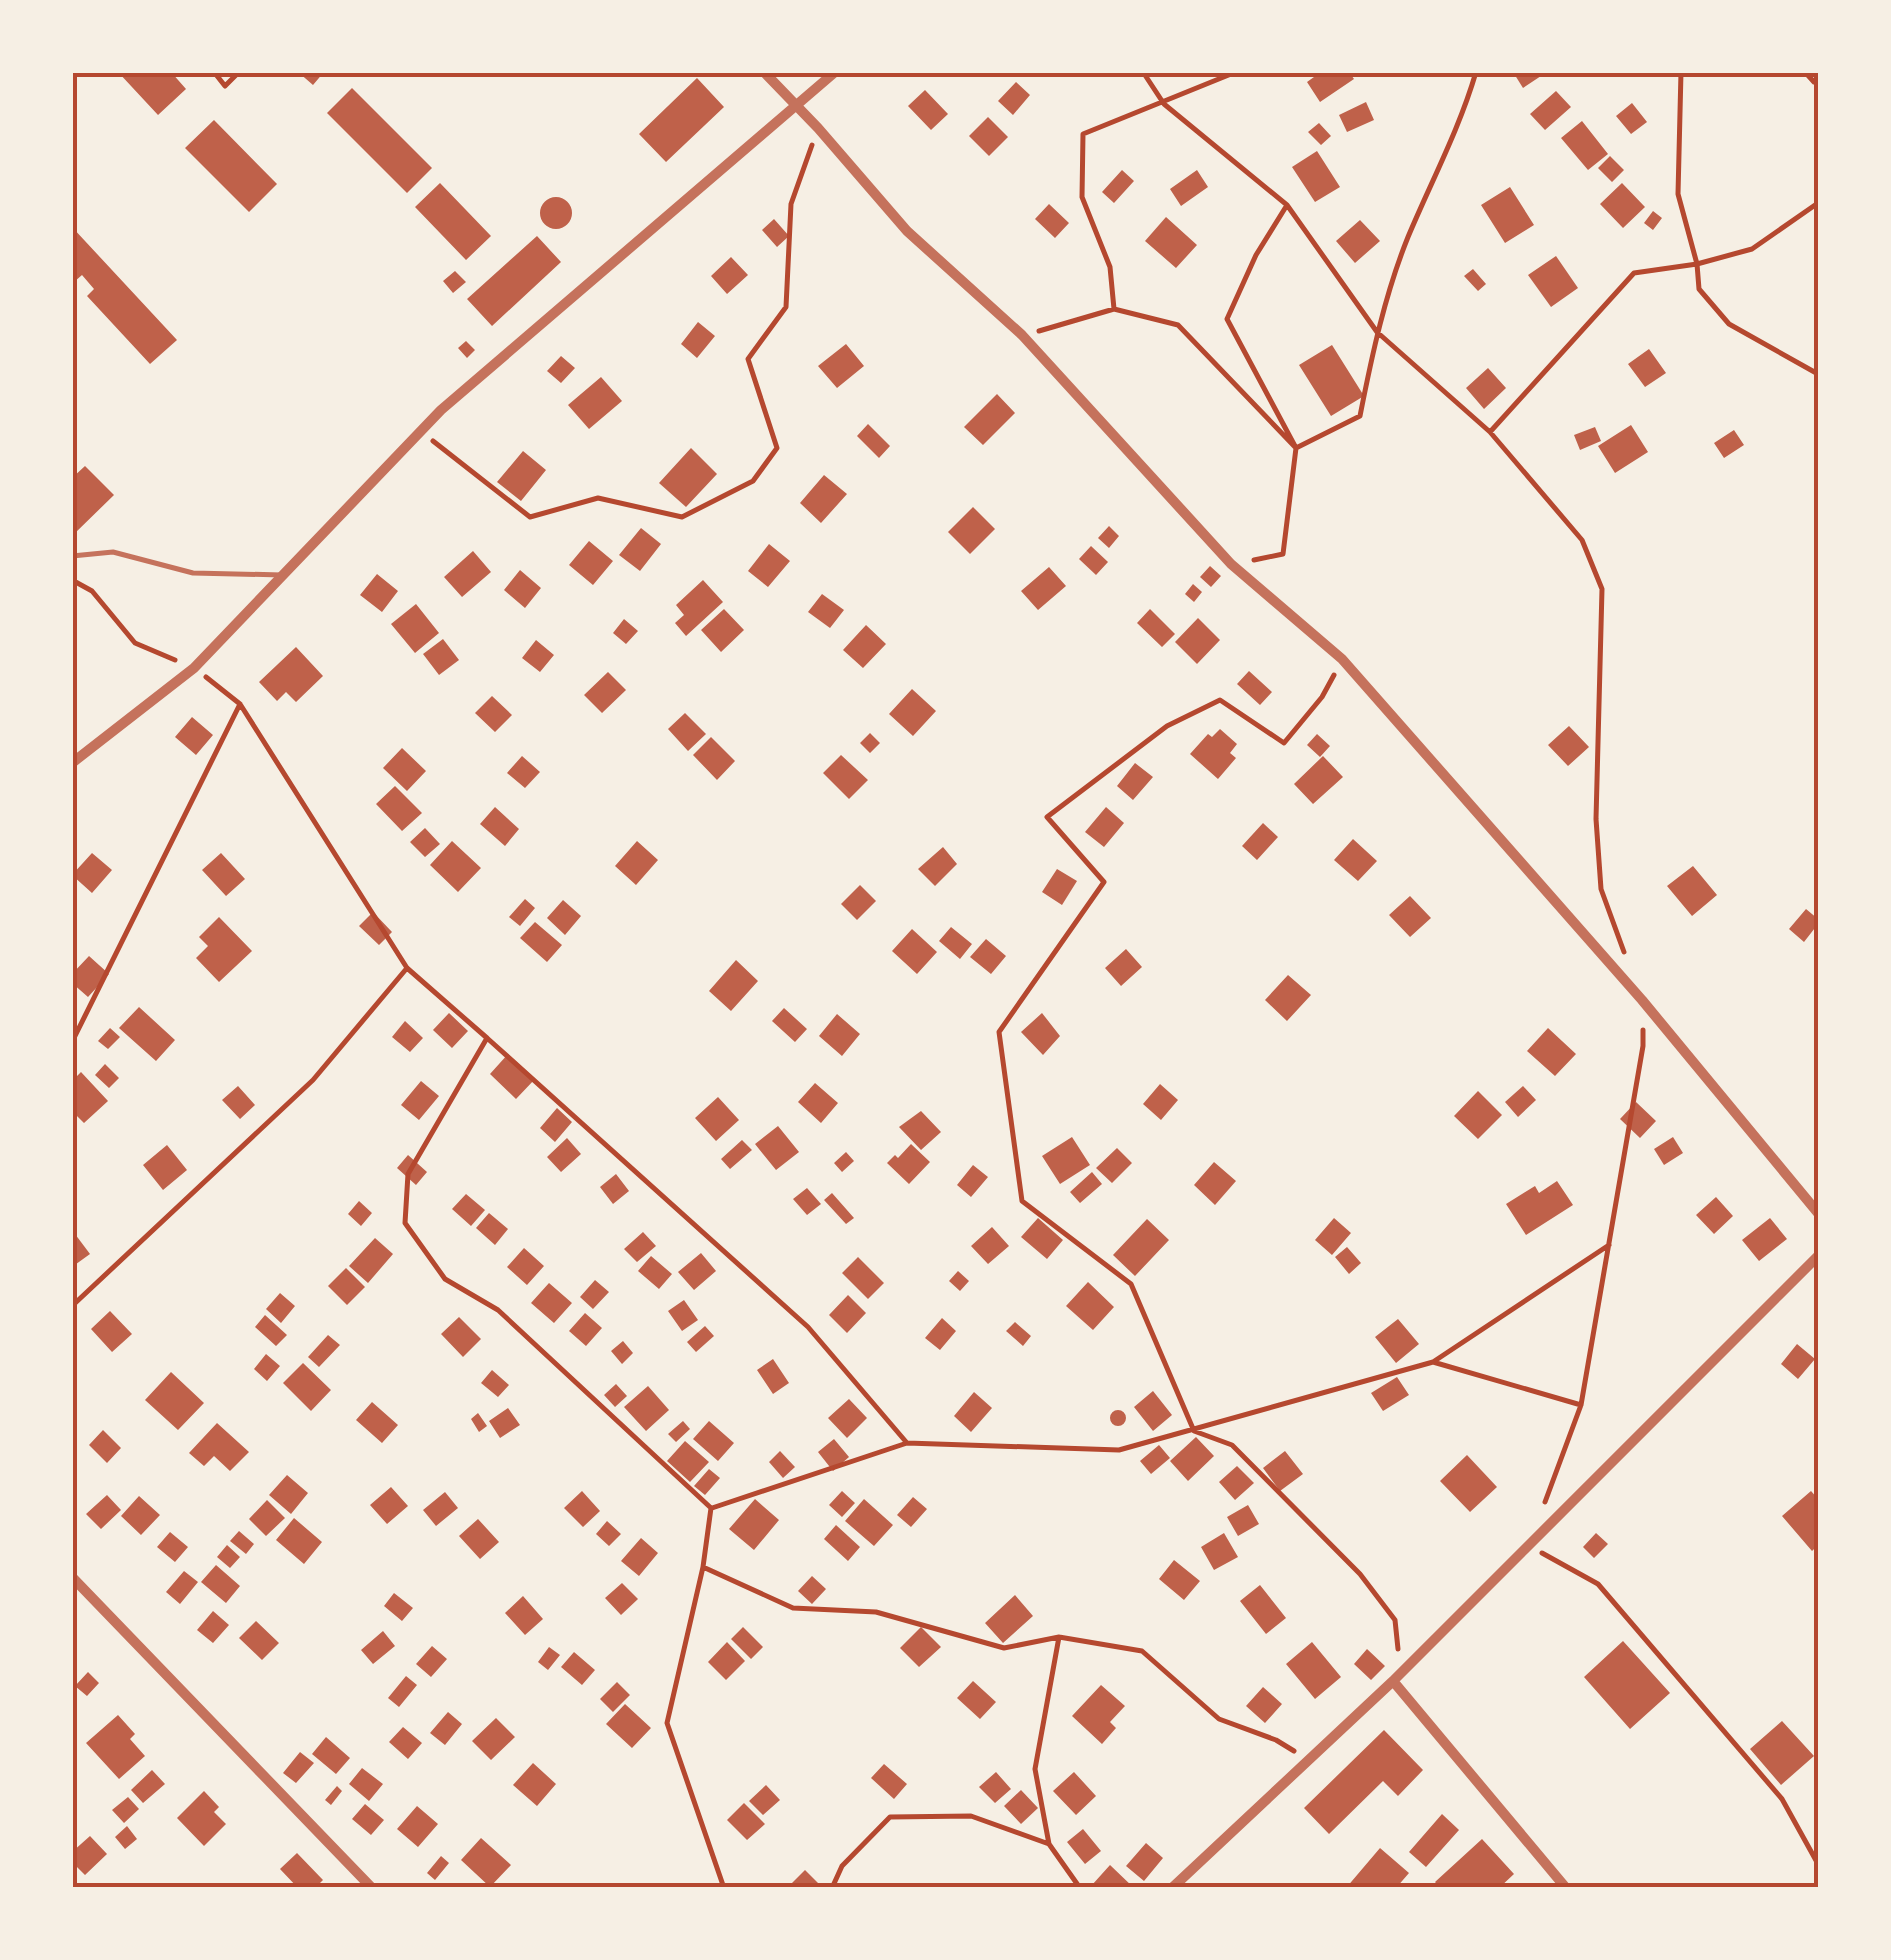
<svg xmlns="http://www.w3.org/2000/svg" width="1891" height="1960" viewBox="0 0 1891 1960" font-family="'Fira Sans Condensed',sans-serif">
	<rect width="100%" height="100%" fill="#f6efe4"/>
	<path fill="#bf614a" d="M118,72H171L186,89L158,115Z
		M298,72H324L313,85Z
		M1321,72H1349L1354,79L1320,102L1307,82Z
		M1513,72H1547L1523,88Z
		M697,78L724,107L666,162L639,134Z
		M1016,82L1030,95L1013,115L998,101Z
		M352,88L432,168L407,193L327,113Z
		M925,90L948,114L931,130L908,106Z
		M1556,91L1571,107L1545,130L1530,114Z
		M1366,102L1374,120L1347,132L1339,115Z
		M1632,103L1647,122L1631,134L1616,116Z
		M988,117L1008,137L989,156L969,136Z
		M214,120L277,184L249,212L185,148Z
		M1582,121L1608,154L1588,170L1561,138Z
		M1319,123L1331,136L1321,145L1308,132Z
		M1317,151L1340,187L1315,202L1292,167Z
		M1610,156L1624,170L1612,182L1598,168Z
		M1122,170L1134,181L1114,203L1102,192Z
		M1197,170L1208,187L1181,206L1170,189Z
		M440,183L491,236L466,260L415,207Z
		M1622,183L1645,207L1623,228L1600,204Z
		M1510,187L1534,225L1505,243L1481,205Z
		M540 213a16 16 0 1 1 32 0a16 16 0 1 1-32 0Z
		M1049,204L1069,223L1055,238L1035,219Z
		M1653,211L1662,218L1653,230L1644,223Z
		M1166,217L1197,245L1176,268L1145,241Z
		M774,219L789,236L777,247L762,230Z
		M1360,220L1380,241L1355,263L1336,241Z
		M72,227L177,340L150,364L87,296L94,289L82,275L74,282L72,280Z
		M537,236L561,262L492,326L467,299Z
		M1556,256L1578,288L1551,307L1528,275Z
		M731,257L748,275L727,294L711,276Z
		M1473,269L1486,284L1478,291L1464,276Z
		M455,271L466,282L453,293L443,281Z
		M698,322L715,336L697,358L681,344Z
		M466,341L475,350L467,358L458,348Z
		M846,344L864,366L837,388L818,366Z
		M1332,345L1364,396L1331,416L1299,365Z
		M1649,349L1666,373L1645,387L1628,364Z
		M561,356L575,368L561,383L547,371Z
		M1488,368L1506,388L1484,409L1466,388Z
		M601,377L622,401L589,429L568,405Z
		M997,394L1015,413L983,445L964,427Z
		M868,424L890,446L879,458L857,436Z
		M1631,425L1648,452L1615,473L1598,446Z
		M1595,427L1601,441L1580,450L1574,435Z
		M1734,430L1744,445L1724,458L1714,443Z
		M691,448L717,474L686,507L659,483Z
		M523,451L546,470L521,501L497,482Z
		M85,466L114,495L72,536V478Z
		M824,475L847,494L821,523L800,503Z
		M973,507L995,529L970,554L948,532Z
		M1109,526L1119,536L1109,548L1098,538Z
		M641,528L661,544L640,571L619,555Z
		M589,541L613,561L593,585L569,565Z
		M769,544L790,561L768,587L748,571Z
		M1091,546L1108,562L1096,575L1079,559Z
		M473,551L491,572L462,597L444,577Z
		M1210,566L1221,576L1211,587L1200,577Z
		M1049,567L1066,586L1038,610L1021,591Z
		M520,570L541,588L525,608L504,590Z
		M377,574L398,591L382,612L360,595Z
		M703,580L723,602L686,636L675,623L684,615L676,605Z
		M1193,584L1202,592L1194,602L1185,594Z
		M822,594L844,610L830,628L808,612Z
		M416,604L439,633L415,653L391,624Z
		M724,609L744,630L721,652L701,630Z
		M1150,609L1175,634L1162,647L1137,623Z
		M1198,618L1220,640L1197,664L1175,642Z
		M624,619L638,631L626,644L613,633Z
		M866,625L886,644L863,668L843,650Z
		M443,639L459,660L439,675L423,654Z
		M536,640L554,655L540,672L522,658Z
		M296,647L323,676L296,702L286,692L277,701L259,682Z
		M1249,671L1272,692L1260,705L1237,684Z
		M608,672L626,690L602,713L584,695Z
		M912,689L936,711L913,736L889,714Z
		M492,696L512,715L495,732L475,713Z
		M685,713L706,734L688,751L668,729Z
		M192,717L213,735L196,755L175,737Z
		M1569,726L1589,747L1568,766L1548,745Z
		M1220,729L1237,744L1230,753L1236,758L1218,779L1190,754L1208,734L1212,737Z
		M870,733L880,743L870,753L860,743Z
		M1317,734L1330,746L1320,757L1307,745Z
		M711,737L735,761L717,780L693,755Z
		M402,748L426,771L407,791L383,768Z
		M841,755L868,780L849,799L823,773Z
		M522,756L540,772L525,788L507,773Z
		M1323,756L1343,777L1313,804L1294,784Z
		M1135,763L1153,777L1133,800L1117,786Z
		M395,786L422,813L402,831L376,804Z
		M495,807L519,829L505,846L480,824Z
		M1106,807L1124,823L1104,847L1085,832Z
		M1263,823L1278,837L1257,860L1242,846Z
		M425,828L440,844L425,857L410,842Z
		M1353,839L1377,861L1358,881L1334,860Z
		M452,841L481,868L458,892L430,865Z
		M637,841L658,860L636,885L615,866Z
		M943,847L957,864L935,886L918,869Z
		M92,853L112,870L92,893L72,875Z
		M221,853L245,879L226,896L202,870Z
		M1693,866L1717,895L1692,916L1667,886Z
		M1057,869L1077,881L1062,905L1042,892Z
		M860,885L876,901L857,920L841,904Z
		M1410,896L1431,918L1410,937L1389,915Z
		M525,899L535,908L520,926L509,917Z
		M563,900L581,916L565,935L547,918Z
		M1806,909L1818,919V924L1804,942L1789,929Z
		M373,912L392,932L379,945L359,926Z
		M219,917L252,951L219,982L196,958L208,946L199,937Z
		M535,922L562,945L547,962L520,938Z
		M951,927L972,944L960,959L939,941Z
		M912,929L937,952L917,974L892,951Z
		M986,939L1006,956L991,974L970,957Z
		M1126,949L1142,967L1121,986L1105,968Z
		M89,956L109,974L88,997L72,983V974Z
		M736,960L758,981L731,1011L709,991Z
		M1288,975L1311,995L1287,1021L1265,1000Z
		M139,1007L175,1040L156,1061L119,1028Z
		M784,1008L807,1029L795,1042L772,1021Z
		M449,1013L468,1031L452,1048L433,1030Z
		M1042,1013L1060,1036L1043,1055L1021,1032Z
		M837,1014L860,1034L842,1056L819,1036Z
		M405,1021L423,1038L410,1052L392,1037Z
		M110,1028L120,1037L108,1049L98,1041Z
		M1548,1028L1576,1054L1555,1076L1527,1051Z
		M508,1054L535,1079L516,1099L490,1074Z
		M105,1064L119,1078L109,1088L95,1075Z
		M81,1072L108,1101L84,1123L72,1111V1081Z
		M421,1081L439,1096L419,1120L401,1105Z
		M815,1083L838,1103L821,1123L798,1102Z
		M1160,1084L1178,1100L1161,1120L1143,1104Z
		M238,1086L255,1105L240,1119L222,1100Z
		M1523,1086L1536,1100L1518,1117L1505,1102Z
		M1478,1091L1502,1115L1478,1139L1454,1116Z
		M718,1097L739,1120L716,1141L695,1118Z
		M1636,1102L1656,1121L1640,1138L1620,1119Z
		M557,1108L572,1122L555,1142L540,1128Z
		M921,1111L941,1132L921,1150L899,1127Z
		M778,1126L799,1152L776,1170L755,1144Z
		M1072,1137L1090,1165L1060,1184L1042,1156Z
		M1673,1137L1683,1153L1664,1165L1654,1149Z
		M567,1138L581,1154L561,1172L547,1157Z
		M742,1140L752,1150L730,1169L721,1159Z
		M911,1144L930,1162L909,1184L887,1163L895,1155L898,1158Z
		M167,1145L187,1170L163,1190L143,1165Z
		M1117,1148L1132,1163L1112,1183L1096,1168Z
		M846,1152L854,1161L842,1172L834,1163Z
		M408,1155L427,1172L416,1185L397,1168Z
		M1214,1162L1236,1181L1215,1205L1194,1185Z
		M973,1165L988,1177L971,1197L957,1185Z
		M1092,1172L1102,1184L1080,1203L1070,1192Z
		M616,1174L629,1191L613,1204L600,1187Z
		M1557,1181L1573,1205L1526,1235L1506,1204L1535,1186L1539,1193Z
		M807,1188L821,1204L807,1215L793,1199Z
		M832,1193L854,1218L846,1224L824,1200Z
		M466,1194L485,1210L471,1226L452,1209Z
		M1716,1197L1733,1216L1714,1234L1696,1215Z
		M359,1201L372,1213L361,1226L348,1214Z
		M489,1213L508,1229L495,1245L476,1228Z
		M1038,1218L1063,1240L1047,1259L1021,1237Z
		M1334,1218L1351,1233L1332,1255L1315,1240Z
		M1770,1218L1787,1239L1759,1261L1742,1240Z
		M1147,1219L1169,1240L1135,1276L1113,1255Z
		M992,1227L1009,1246L988,1264L971,1246Z
		M72,1230L90,1254L72,1267Z
		M643,1232L656,1246L637,1262L624,1249Z
		M375,1238L393,1254L368,1283L349,1266Z
		M1347,1247L1361,1263L1349,1274L1335,1257Z
		M524,1248L544,1266L527,1285L507,1267Z
		M701,1253L716,1271L694,1290L678,1272Z
		M651,1256L672,1274L659,1289L638,1271Z
		M858,1257L884,1283L868,1299L842,1273Z
		M346,1268L365,1287L347,1305L328,1286Z
		M958,1271L969,1281L960,1291L949,1281Z
		M595,1280L609,1292L593,1309L580,1297Z
		M1088,1282L1114,1307L1093,1330L1066,1306Z
		M549,1283L572,1303L554,1323L531,1303Z
		M280,1293L295,1306L281,1323L266,1309Z
		M848,1295L866,1313L847,1333L829,1315Z
		M684,1300L698,1320L682,1331L668,1311Z
		M110,1311L132,1334L112,1352L91,1329Z
		M585,1313L602,1328L586,1346L569,1331Z
		M265,1315L287,1335L276,1346L255,1327Z
		M459,1317L481,1339L463,1357L441,1334Z
		M942,1318L956,1331L940,1350L925,1338Z
		M1398,1319L1419,1344L1396,1363L1375,1337Z
		M1015,1322L1031,1336L1023,1346L1006,1331Z
		M705,1326L714,1336L696,1352L687,1342Z
		M328,1335L340,1345L319,1367L308,1357Z
		M623,1341L633,1353L622,1364L611,1351Z
		M1797,1344L1815,1359L1798,1379L1781,1364Z
		M266,1354L280,1366L267,1381L254,1369Z
		M773,1359L789,1383L773,1394L757,1370Z
		M303,1363L331,1390L311,1411L283,1383Z
		M492,1370L509,1385L498,1397L481,1383Z
		M171,1372L204,1403L178,1430L145,1400Z
		M1397,1377L1409,1395L1383,1411L1371,1393Z
		M616,1384L627,1396L615,1407L604,1395Z
		M648,1386L669,1410L646,1431L624,1407Z
		M1153,1391L1172,1415L1153,1431L1134,1407Z
		M974,1392L992,1408L971,1432L954,1416Z
		M849,1399L867,1418L847,1438L828,1418Z
		M372,1402L398,1425L382,1443L356,1420Z
		M508,1408L520,1425L500,1438L489,1421Z
		M1110 1418a8 8 0 1 1 16 0a8 8 0 1 1-16 0Z
		M478,1413L487,1426L479,1432L471,1419Z
		M683,1421L690,1429L676,1442L668,1434Z
		M709,1421L734,1443L718,1461L693,1439Z
		M217,1423L249,1452L230,1471L214,1456L204,1466L189,1453Z
		M103,1430L121,1448L107,1463L89,1445Z
		M1196,1437L1214,1456L1188,1481L1170,1461Z
		M834,1439L849,1457L833,1471L818,1452Z
		M685,1441L709,1462L690,1482L667,1461Z
		M1159,1445L1170,1458L1151,1474L1140,1461Z
		M780,1451L795,1467L783,1478L769,1462Z
		M1285,1451L1303,1474L1280,1491L1263,1468Z
		M1467,1455L1497,1487L1470,1512L1440,1481Z
		M1237,1466L1254,1483L1235,1500L1219,1482Z
		M709,1469L720,1478L705,1495L694,1486Z
		M287,1475L308,1493L291,1514L269,1495Z
		M391,1487L408,1506L387,1524L370,1505Z
		M582,1491L600,1511L583,1527L564,1508Z
		M842,1491L855,1503L842,1517L829,1505Z
		M1811,1491L1818,1499V1545L1812,1551L1782,1516Z
		M445,1492L458,1508L436,1526L423,1510Z
		M107,1495L121,1510L101,1529L86,1514Z
		M139,1496L160,1515L141,1535L121,1516Z
		M913,1497L927,1509L911,1527L897,1515Z
		M755,1499L779,1520L754,1550L729,1529Z
		M864,1499L893,1525L874,1546L845,1521Z
		M267,1500L285,1518L266,1536L249,1519Z
		M1248,1505L1259,1524L1238,1536L1227,1517Z
		M294,1518L322,1542L304,1564L276,1540Z
		M478,1519L499,1542L480,1559L459,1536Z
		M607,1521L621,1534L609,1546L596,1534Z
		M836,1525L860,1547L848,1561L824,1539Z
		M239,1531L254,1544L246,1554L230,1541Z
		M170,1532L188,1547L175,1562L157,1547Z
		M1224,1533L1238,1557L1214,1570L1201,1547Z
		M1596,1533L1608,1544L1594,1558L1583,1547Z
		M641,1538L658,1553L639,1576L621,1561Z
		M227,1545L240,1557L230,1568L217,1557Z
		M1174,1560L1200,1581L1184,1600L1159,1579Z
		M216,1565L240,1586L226,1603L201,1582Z
		M184,1571L198,1582L180,1604L166,1592Z
		M812,1576L826,1589L812,1604L798,1591Z
		M622,1583L638,1599L621,1615L605,1598Z
		M1260,1585L1286,1618L1266,1634L1240,1601Z
		M394,1593L413,1608L402,1621L384,1606Z
		M1015,1595L1033,1616L1003,1643L985,1623Z
		M523,1596L543,1619L525,1635L505,1613Z
		M213,1611L229,1625L213,1643L197,1630Z
		M256,1621L279,1643L262,1660L239,1638Z
		M743,1627L763,1647L751,1659L731,1639Z
		M921,1627L941,1647L919,1667L900,1648Z
		M383,1631L395,1646L373,1664L361,1650Z
		M1623,1641L1670,1693L1630,1729L1584,1677Z
		M727,1642L745,1661L726,1680L708,1662Z
		M1312,1642L1341,1677L1315,1699L1286,1664Z
		M432,1646L447,1659L431,1677L416,1664Z
		M549,1647L560,1655L548,1670L538,1662Z
		M1367,1649L1385,1666L1371,1680L1354,1664Z
		M574,1652L595,1670L582,1685L561,1667Z
		M88,1672L99,1683L87,1696L75,1686Z
		M406,1676L417,1685L399,1707L388,1698Z
		M973,1681L996,1702L980,1719L957,1698Z
		M617,1682L630,1695L613,1712L600,1699Z
		M1101,1685L1125,1706L1110,1722L1116,1728L1102,1744L1072,1716Z
		M1263,1687L1282,1704L1265,1723L1246,1706Z
		M625,1704L651,1728L632,1748L606,1724Z
		M448,1712L462,1724L445,1745L430,1733Z
		M118,1715L135,1734L130,1739L145,1756L119,1779L86,1743Z
		M496,1718L515,1737L491,1760L472,1741Z
		M1782,1721L1814,1756L1781,1785L1750,1749Z
		M403,1727L422,1743L408,1759L389,1742Z
		M1384,1730L1423,1770L1398,1796L1383,1781L1329,1834L1304,1808Z
		M326,1737L350,1758L336,1774L312,1754Z
		M300,1752L314,1763L296,1783L283,1773Z
		M533,1763L556,1784L537,1806L513,1785Z
		M884,1764L907,1784L894,1799L871,1778Z
		M362,1768L383,1784L369,1801L349,1784Z
		M152,1770L165,1784L143,1803L131,1790Z
		M996,1772L1011,1789L995,1803L979,1787Z
		M1074,1772L1096,1796L1076,1815L1053,1791Z
		M766,1785L780,1800L763,1815L749,1801Z
		M337,1786L342,1791L331,1805L325,1800Z
		M1021,1790L1038,1808L1021,1824L1004,1806Z
		M204,1791L219,1807L214,1812L226,1824L204,1846L177,1818Z
		M128,1797L139,1809L124,1823L112,1810Z
		M744,1803L765,1824L747,1840L727,1820Z
		M365,1804L384,1820L371,1835L352,1819Z
		M417,1806L438,1824L418,1847L397,1829Z
		M1442,1814L1459,1830L1426,1867L1409,1852Z
		M127,1826L137,1839L125,1849L115,1837Z
		M1083,1829L1101,1851L1085,1864L1067,1842Z
		M90,1836L107,1854L85,1875L72,1862V1852Z
		M481,1838L511,1865L490,1887L461,1860Z
		M1482,1839L1514,1874L1499,1888H1440L1435,1882Z
		M1146,1843L1163,1858L1144,1881L1126,1866Z
		M1380,1848L1409,1873L1396,1888H1346Z
		M297,1853L323,1880L315,1888H298L280,1869Z
		M441,1856L449,1863L435,1880L427,1873Z
		M1110,1865L1134,1888L1092,1885Z
		M805,1870L823,1888H787Z"/>
	<g fill="none" stroke-linecap="round" stroke-linejoin="round">
		<path stroke="#b5482f" stroke-width="5" d="M214,72L225,86L239,72
			M1143,72L1164,104L1287,205L1377,332L1490,432L1582,540L1602,589L1596,819L1601,889L1624,952
			M1681,72L1678,194L1697,264L1699,289L1729,324L1818,374
			M1805,72L1814,82L1818,79
			M1114,309L1110,267L1082,197L1083,134L1236,72
			M1039,331L1114,309L1178,325L1296,448L1227,319L1256,255L1287,205
			M1490,432L1634,273L1697,264L1752,249L1818,203
			M433,441L530,517L598,498L682,517L753,481L777,448L748,359L786,307L791,204L812,145
			M1254,560L1283,554L1296,448L1360,416C1372,355 1385,294 1408,237C1431,182 1459,130 1476,72
			M72,580L92,591L135,643L175,660
			M1334,675L1322,697L1284,743L1220,700L1167,726L1047,817L1104,882L999,1032L1022,1201L1131,1284L1194,1431L1232,1445L1360,1574L1395,1620L1398,1649
			M206,677L240,704L407,968L487,1038L408,1174L405,1223L445,1279L498,1310L711,1508L703,1567L793,1608L876,1612L1004,1648L1059,1637L1142,1651L1219,1719L1276,1740L1294,1751
			M487,1038L808,1327L907,1443
			M72,1042L240,704
			M72,1306L313,1080L407,968
			M1433,1362L1609,1245
			M1545,1502L1581,1405L1643,1046V1030
			M712,1508L907,1443L1119,1450L1433,1362L1581,1405
			M1542,1553L1598,1584L1782,1799L1818,1864
			M703,1567L667,1723L724,1888
			M1059,1637L1035,1769L1049,1844L1080,1888
			M832,1888L842,1866L890,1817L971,1816L1049,1844"/>
		<path stroke="#c5725c" stroke-width="5" d="M72,556L113,552L193,573L282,575"/>
		<path stroke="#c5725c" stroke-width="10" d="M764,72L818,128L907,231L1022,335L1231,564L1342,659L1642,1000L1818,1213
			M72,763L194,668L441,410L835,72
			M72,1577L372,1888
			M1393,1681L1566,1888
			M1172,1888L1393,1681L1818,1256"/>
	</g>
	<rect width="1891" height="1960" fill="none" stroke="#f6efe4" stroke-width="150"/>
	<rect x="75" y="75" width="1741" height="1810" fill="none" stroke="#b5482f" stroke-width="4"/>
</svg>
